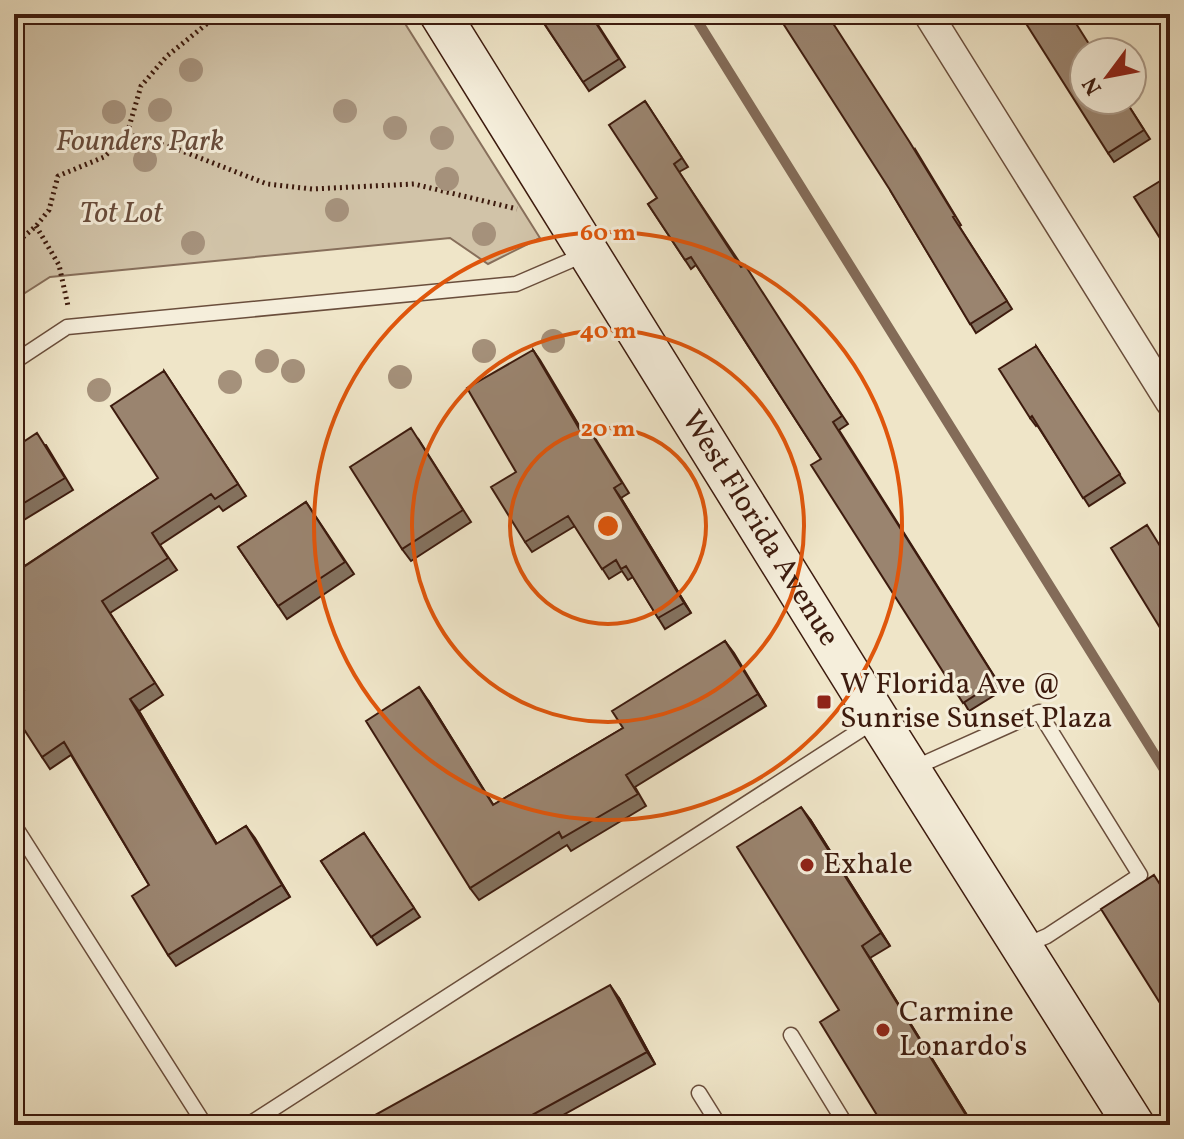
<svg xmlns="http://www.w3.org/2000/svg" width="1184" height="1139" viewBox="0 0 1184 1139" font-family="Vollkorn,serif">
	<rect width="100%" height="100%" fill="#efe5c8"/>
	<filter id="stains"><feTurbulence type="fractalNoise" baseFrequency=".0025" numOctaves="4"/><feColorMatrix values="0 0 0 0 .2 0 0 0 0 .09 0 0 0 0 .02 0 0 0 .5 -.17"/></filter>
	<radialGradient id="worn" r=".72"><stop offset=".6" stop-color="#630" stop-opacity="0"/><stop offset="1" stop-color="#630" stop-opacity=".3"/></radialGradient>
	<path fill="#d1c3a8" stroke="#876f5b" stroke-width="2" d="M14,14H399L540,238L488,264L450,238L50,277L14,300Z"/>
	<g fill="none" stroke-linecap="round" stroke-linejoin="round">
		<path stroke="#836b58" stroke-width="10" d="M693,14L1170,779"/>
		<g stroke="#6a4e3c" stroke-width="17">
			<path id="lane" d="M14,362L67,327L516,284L588,253
				M914,768L1039,712L1140,875L1047,936L1026,945
				M14,825L205,1125
				M791,1035L846,1125
				M699,1093L719,1125
				M248,1125L876,720"/>
		</g>
		<g stroke="#6a4e3c" stroke-width="31">
			<path id="street" d="M928,14L1170,402"/>
		</g>
		<g stroke="#3d1b0e" stroke-width="43">
			<g id="secondary">
				<path id="s1" d="M440,14L878,719L1134,1125"/>
			</g>
		</g>
		<path stroke="#3d1b0e" stroke-width="5" stroke-dasharray="2 4" stroke-linecap="butt" d="M127,134L177,149L267,184L312,189L414,184L517,209
			M36,226L59,265L68,306
			M14,245L36,226L49,210L58,176L104,157L127,134L141,86L167,56L219,14"/>
		<use href="#lane" stroke="#f5eedb" stroke-width="14"/>
		<use href="#street" stroke="#f5eedb" stroke-width="28"/>
		<use href="#secondary" stroke="#f5eedb" stroke-width="40"/>
	</g>
	<g fill="#a5917b">
		<circle cx="191" cy="70" r="12"/>
		<circle cx="160" cy="110" r="12"/>
		<circle cx="345" cy="111" r="12"/>
		<circle cx="114" cy="112" r="12"/>
		<circle cx="395" cy="128" r="12"/>
		<circle cx="442" cy="138" r="12"/>
		<circle cx="145" cy="160" r="12"/>
		<circle cx="447" cy="179" r="12"/>
		<circle cx="337" cy="210" r="12"/>
		<circle cx="484" cy="234" r="12"/>
		<circle cx="193" cy="243" r="12"/>
		<circle cx="553" cy="341" r="12"/>
		<circle cx="484" cy="351" r="12"/>
		<circle cx="267" cy="361" r="12"/>
		<circle cx="293" cy="371" r="12"/>
		<circle cx="400" cy="377" r="12"/>
		<circle cx="230" cy="382" r="12"/>
		<circle cx="99" cy="390" r="12"/>
	</g>
	<path fill="#84725f" stroke="#3d1b0e" stroke-width="2" d="M530,14H591L625,67L589,91L539,16L534,19Z
		M1125,100L1150,139L1114,162L1108,153Z
		M645,101L688,167L679,172L848,424L839,430L1003,690L969,711L821,459L696,265L691,269L648,204L657,198Z
		M915,149L961,225L959,226L1012,309L976,333L890,190Z
		M1036,346L1125,483L1089,506L1037,425L1036,426L1030,418Z
		M533,350L582,431L595,438L629,493L621,498L691,613L665,629L633,577L628,580L622,571L609,579L575,526L532,552L525,542L516,472Z
		M164,371L246,496L223,511L219,506L160,545L177,570L110,613L163,695L139,711L217,844L246,826L290,897L176,966L168,955L149,885L71,755L50,769L42,757L24,690L26,565L158,478Z
		M419,440L471,522L411,561L402,549Z
		M46,445L73,490L14,526V448Z
		M306,502L354,574L287,619L238,547Z
		M725,641L766,706L635,787L646,806L571,851L567,845L479,900L470,888L428,700L493,805L623,728Z
		M810,819L890,946L870,958L973,1125H883L839,1010Z
		M364,833L420,917L377,945L321,861Z
		M619,998L655,1064L545,1125H357Z"/>
	<path fill="#6c5c4e" stroke="#3d1b0e" stroke-width="2" d="M533,350L540,360L589,442L581,432Z
		M614,488L621,498L691,613L684,603Z
		M725,641L734,653L766,706L758,694Z
		M419,687L428,700L501,817L493,805Z
		M130,699L139,711L224,856L216,844Z
		M801,807L810,819L890,946L881,933Z
		M246,826L255,838L290,897L282,885Z
		M862,946L870,958L973,1125H972Z
		M610,985L619,998L655,1064L647,1052Z"/>
	<path fill="#9a846f" stroke="#3d1b0e" stroke-width="2" d="M538,14H590L619,59L583,82Z
		M777,14H827L909,141L955,216L953,217L1007,301L970,324L890,190Z
		M1020,14H1070L1094,52H1084V100H1125L1144,130L1108,153Z
		M645,101L682,158L674,164L741,267L745,265L842,416L833,422L997,681L963,703L811,465L821,459L691,257L685,260L648,204L657,198L609,125Z
		M1170,175V254L1134,197Z
		M1036,346L1120,474L1083,498L1032,416L1030,418L999,369Z
		M533,350L581,432L588,428L622,483L614,488L684,603L658,618L626,566L621,569L616,560L602,569L568,516L525,542L491,487L516,472L467,388Z
		M164,371L238,484L215,499L211,494L152,533L168,558L102,601L155,683L130,699L216,844L246,826L282,885L168,955L132,896L149,885L64,742L42,757L14,714V697L24,690L14,675V549L25,566L158,478L111,406Z
		M411,428L463,510L402,549L350,467Z
		M37,433L65,478L14,509V448Z
		M306,502L345,562L278,606L238,547Z
		M1147,525L1170,562V644L1111,548Z
		M725,641L758,694L626,775L638,794L562,838L559,832L470,888L366,721L419,687L493,805L623,728L612,711Z
		M801,807L881,933L862,946L972,1125H883L820,1022L839,1010L737,847Z
		M364,833L414,908L371,937L321,861Z
		M1154,875L1170,900V1019L1101,909Z
		M610,985L647,1052L514,1125H357Z"/>
	<g fill="none" stroke="#df560c" stroke-width="4">
		<circle cx="608" cy="526" r="98"/>
		<circle cx="608" cy="526" r="196"/>
		<circle cx="608" cy="526" r="294"/>
	</g>
	<g fill="#8f2418" stroke="#f5eedb" stroke-width="3">
		<rect x="816" y="694" width="16" height="16" rx="4"/>
		<circle cx="807" cy="865" r="8"/>
		<circle cx="883" cy="1030" r="8"/>
	</g>
	<g text-anchor="middle" dominant-baseline="central" stroke-width="6" stroke-linejoin="round" paint-order="stroke">
		<g font-size="30" font-style="italic" fill="#694d3c" stroke="#f5eedb">
			<text x="140" y="142">Founders Park</text>
			<text x="121" y="214">Tot Lot</text>
		</g>
		<g font-size="30" fill="#3d1b0e" stroke="#f5eedb">
			<text stroke="none"><textPath href="#s1" startOffset="606">West Florida Avenue</textPath></text>
		</g>
		<g font-size="30" fill="#3d1b0e" stroke="#f5eedb" text-anchor="start">
			<text x="840" y="685">W Florida Ave @<tspan x="840" dy="34">Sunrise Sunset Plaza</tspan></text>
			<text x="823" y="865">Exhale</text>
			<text x="899" y="1013">Carmine<tspan x="899" dy="34">Lonardo's</tspan></text>
		</g>
	</g>
	<circle cx="608" cy="526" r="12" fill="#df560c" stroke="#f5eedb" stroke-width="4"/>
	<g font-size="24" text-anchor="middle" font-weight="bold" fill="#df560c" stroke="#f5eedb" stroke-width="6" stroke-linejoin="round" paint-order="stroke">
		<text x="608" y="240">60 m</text>
		<text x="608" y="338">40 m</text>
		<text x="608" y="436">20 m</text>
	</g>
	<rect width="1184" height="1139" fill="none" stroke="#efe5c8" stroke-width="48"/>
	<rect x="16" y="16" width="1152" height="1107" fill="none" stroke="#3d1b0e" stroke-width="4"/>
	<rect x="24" y="24" width="1136" height="1091" fill="none" stroke="#3d1b0e" stroke-width="2"/>
	<g transform="translate(1108 76) rotate(238)"><circle r="38" fill="#f5eedb" stroke="#ab9a89" stroke-width="2"/>
	<path d="M0-6L14 30L0 20L-14 30Z" fill="#8f2418"/>
	<text y="-12" font-size="22" font-weight="bold" text-anchor="middle" fill="#3d1b0e">N</text>
	</g>
	<rect width="100%" height="100%" filter="url(#stains)"/>
	<rect width="100%" height="100%" fill="url(#worn)"/>
</svg>
